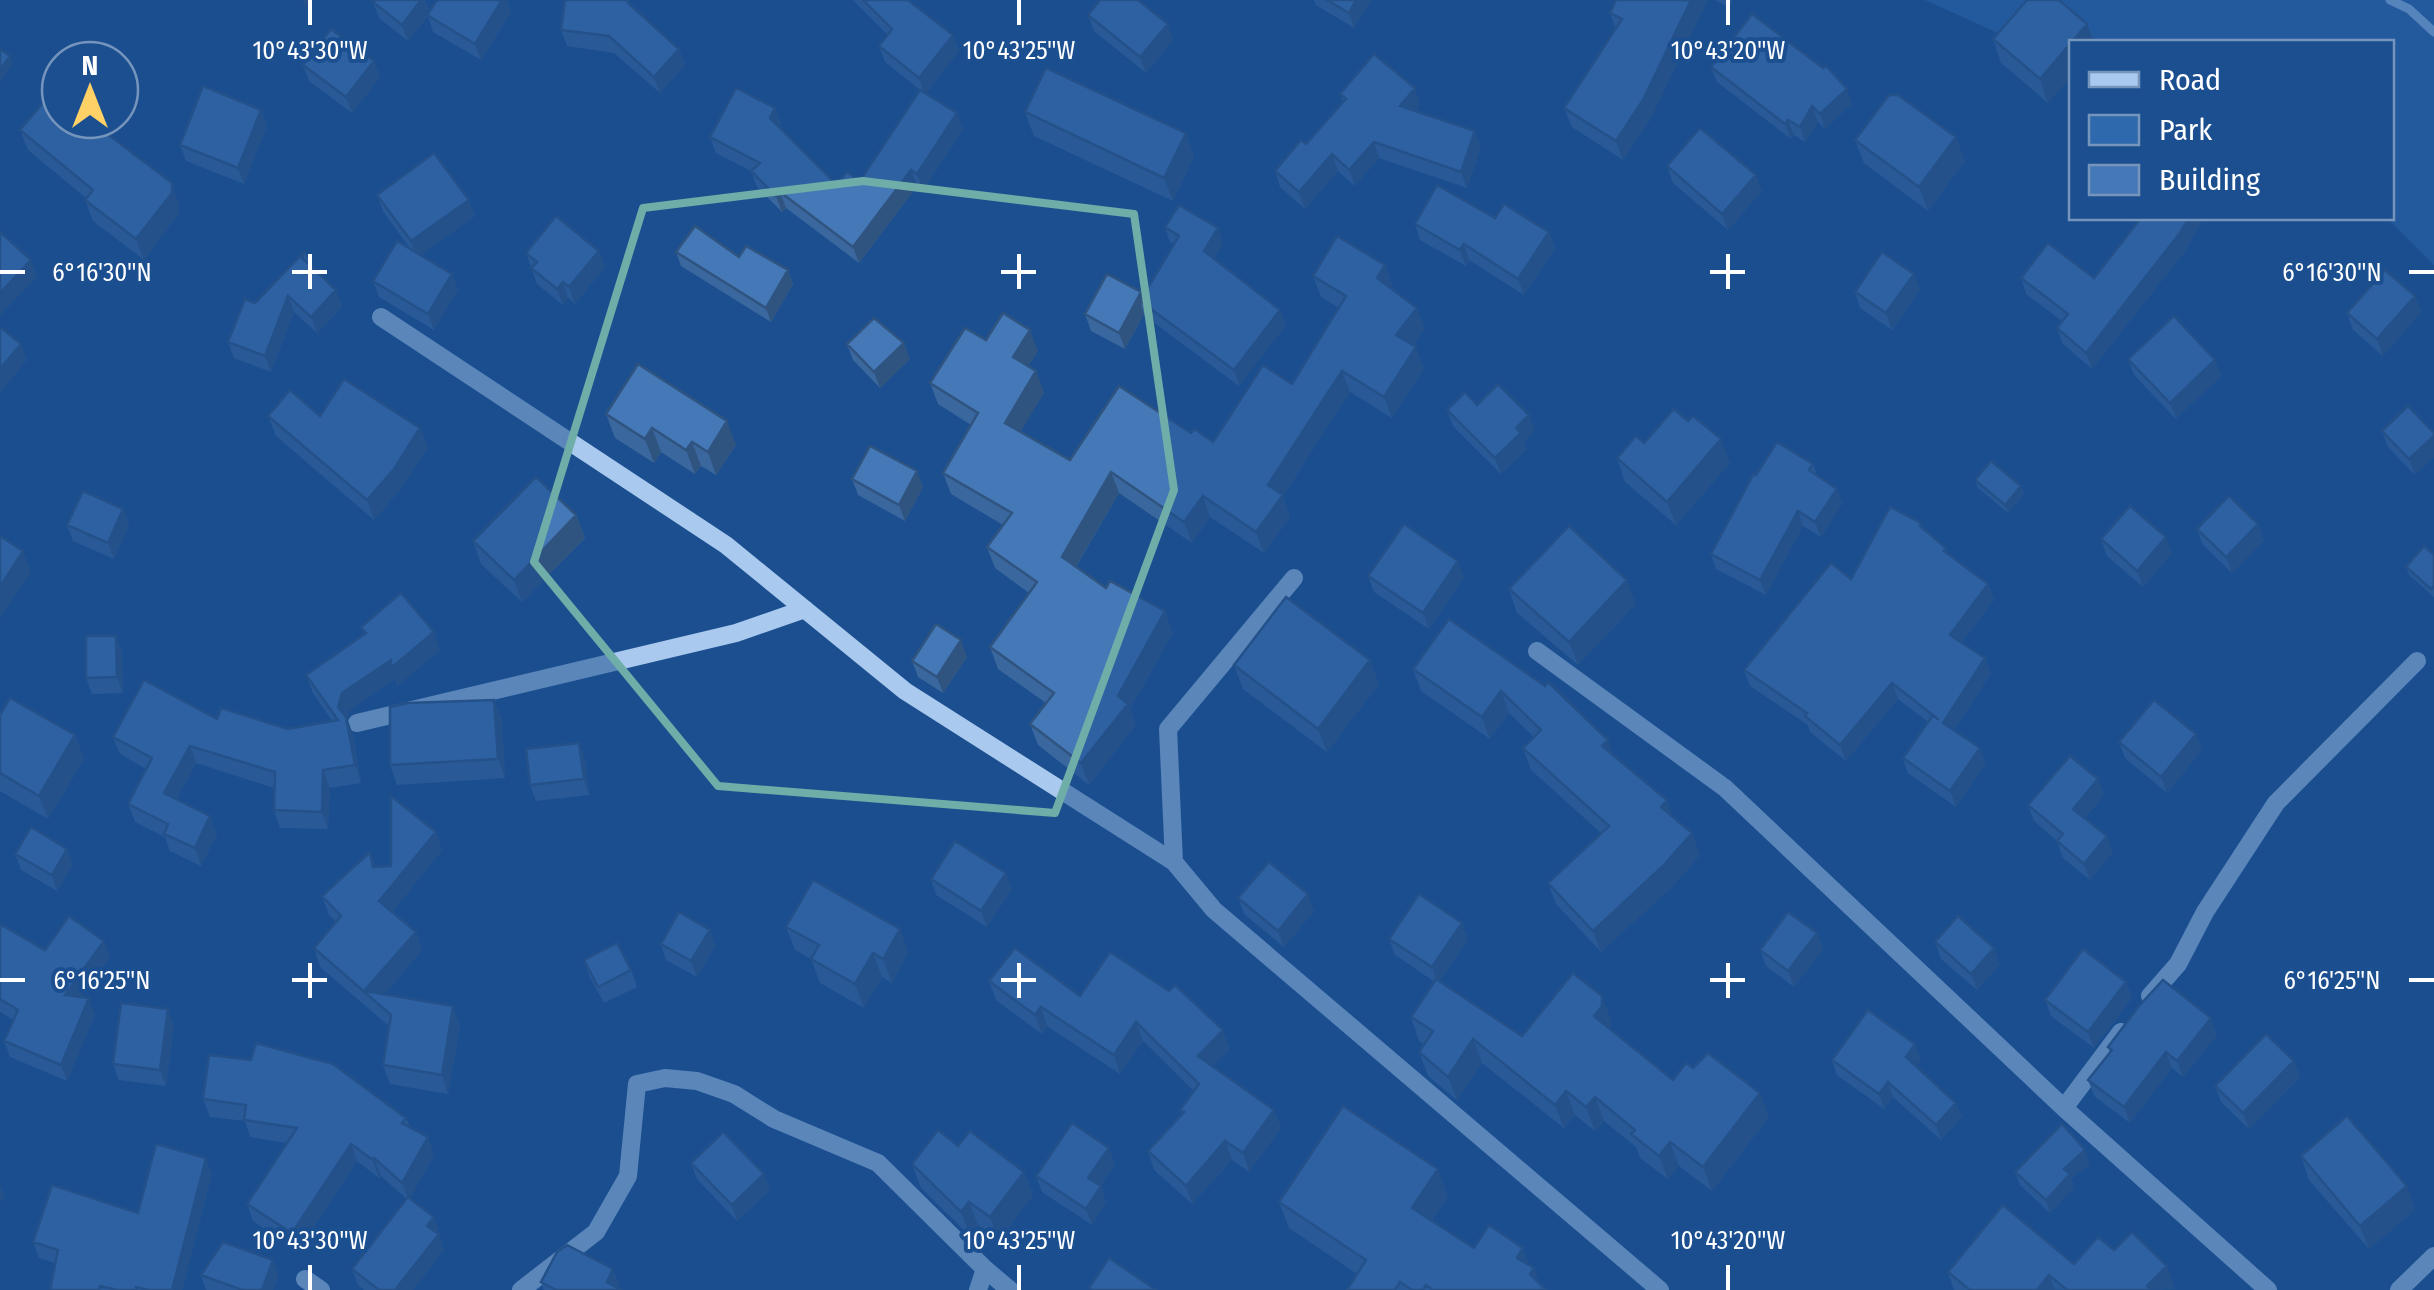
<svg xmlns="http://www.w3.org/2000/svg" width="2434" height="1290" viewBox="0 0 2434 1290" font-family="'Fira Sans Condensed',sans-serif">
	<rect width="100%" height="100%" fill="#1b4f8f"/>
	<path fill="#2e69ad" d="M1925,0H2434V265L2387,218H2392V42H2072L2071,66Z"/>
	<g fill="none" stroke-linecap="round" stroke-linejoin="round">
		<path stroke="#9cc4f0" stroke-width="9" d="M2390,0L2409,9L2434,32"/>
		<path stroke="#a9c9ee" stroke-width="18" d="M381,317L726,545L905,691L1174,862
			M1294,578L1168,729L1174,862L1214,910L1660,1290
			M1537,651L1725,788L2064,1108
			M357,723L736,633L805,609
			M2150,996L2178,964L2205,912L2276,803L2417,661
			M2121,1032L2064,1108L2268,1290
			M305,1279L321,1290
			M521,1290L596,1232L628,1176L637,1084L665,1078L697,1081L734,1094L774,1119L878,1163L985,1269L1010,1290
			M978,1290L985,1269
			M2399,1290L2434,1256"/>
	</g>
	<path fill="#3a679d" d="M375,0H425L430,12L437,0H507L511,12L481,60L433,32L428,16L408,41L379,18L373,2Z
		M565,0H629L632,7L679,49L685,65L660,93L614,53L567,46L561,30Z
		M853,0H908L953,35L959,51L926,93L957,113L963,130L923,190L917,186L859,263L786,208L782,212L757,187L751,171L716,153L710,137L775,108L781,124L780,127L837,185L860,181L920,90L885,62L879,46L888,35Z
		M1314,0H1371L1354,28L1316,5Z
		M1616,0L1650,120L1623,160L1572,127L1564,108L1616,29L1610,13Z
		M1715,0H1732L1729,7Z
		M1088,15L1173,40L1146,73L1094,31Z
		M1993,39L2094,42L2048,103L2001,63Z
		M374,61L380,77L352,113L309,81L303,65Z
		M1711,67L1852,104L1825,129L1818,122L1805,142L1794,135L1791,139L1717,82Z
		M1340,94L1420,105L1415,111L1481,147L1467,188L1379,158L1355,186L1338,171L1305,209L1280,187L1275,171L1306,144L1343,103Z
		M261,110L267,126L244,184L186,161L180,145Z
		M1025,112L1186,133L1194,157L1173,201L1034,136Z
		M20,130L179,204V213L144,260L93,221L85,200L87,199L28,150Z
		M1855,140L1965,161L1928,211L1864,163Z
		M1667,166L1762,191L1728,230L1673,183Z
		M377,195L469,200L475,216L420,255L458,290L434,330L379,297L373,281L411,250L383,211Z
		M2140,218H2203L2186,250L2092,369L2063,344L2057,328L2062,321L2026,294L2021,278H2094Z
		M1415,224L1549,232L1555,248L1524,295L1469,260L1466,266L1420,240Z
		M1165,227L1223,243L1214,259L1280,310L1286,325L1239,386L1145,316L1144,314L1125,349L1091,331L1085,314L1143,296L1174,244L1170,242Z
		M305,251L310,266L336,290L342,307L317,333L294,312L271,372L234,358L228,342L255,303Z
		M676,252L739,257L788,270L793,284L771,322L681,266Z
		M526,253L605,267L575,304L568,298L563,305L537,284Z
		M1914,274L1920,290L1892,330L1860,308L1855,292Z
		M1313,276L1393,286L1392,288L1417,308L1425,329L1413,345L1424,368L1392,418L1350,392L1283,496L1290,517L1264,553L1210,517L1192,543L1119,493L1076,567L1173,633L1130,709L1136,725L1089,785L1038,745L1030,724L1046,703L998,669L990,647L1029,593L995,568L987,547L1003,525L951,494L943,473L971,425L938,404L930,383L986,340L1038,351L1028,366L1036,371L1044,393L1020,431L1070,460L1191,433L1213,442L1292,384L1339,308L1321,297Z
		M2415,296L2421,312L2383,356L2353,330L2347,313Z
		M847,344L910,359L880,388L853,360Z
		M2128,359L2221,376L2176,419L2134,375Z
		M1477,405L1529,415L1535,431L1524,441L1527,449L1501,474L1453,426L1447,410Z
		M606,414L736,445L716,475L701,466L695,474L661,452L654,463L615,438Z
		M268,416H320L420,428L428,448L401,489L374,520L276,436Z
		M2382,431L2434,433V457L2415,475L2388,447Z
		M1644,443L1730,463L1676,525L1625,482L1617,458Z
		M1813,464L1817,475L1837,489L1842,504L1821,537L1803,526L1766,595L1716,569L1711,554L1756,475Z
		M852,479L923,487L905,521L858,495Z
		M1975,480L2021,486L2024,494L2008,513L1978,488Z
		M123,509L129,525L114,559L73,541L67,525Z
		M576,515L585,538L522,602L481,564L473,541Z
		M2258,524L2264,540L2232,573L2203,545L2197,529Z
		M1923,528L1946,548L1948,554L1988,584L1994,600L1962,642L1991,673L1954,730L1980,748L1986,764L1956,807L1908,773L1903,758L1928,722L1898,699L1846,761L1810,732L1808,725L1750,686L1744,670L1851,579Z
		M2101,539L2172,553L2143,587L2107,556Z
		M2434,555V597L2409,575L2406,567Z
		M1368,576L1464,577L1429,629L1374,592Z
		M1509,589L1636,604L1578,665L1517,613Z
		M1449,619L1614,755L1674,818L1700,855L1672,887L1601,952L1556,904L1548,883L1601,833L1531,770L1523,748L1534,737L1509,713L1490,739L1421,691L1413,669Z
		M361,627L440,650L397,686L395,679L349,711L347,718L353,735L361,783L330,788L328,829L280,828L274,810V788L196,763L177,799L210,816L217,834L201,866L170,851L165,837L135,822L128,804L146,769L120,754L113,737L217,719L288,729L332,721L313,693L306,675L364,635Z
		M116,636L122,652L123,693L92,694L86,678Z
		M967,657L943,693L918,677L912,661Z
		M1234,665L1379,684L1327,752L1243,689Z
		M0,715L75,735L84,759L48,819L0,791Z
		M502,719L505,778L397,785L390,765Z
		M2196,734L2202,750L2167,793L2125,758L2119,742Z
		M585,759L589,795L536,801L530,785Z
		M2098,779L2104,795L2085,818L2113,852L2090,880L2063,858L2057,841L2034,821L2028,805Z
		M67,849L73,865L57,891L21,870L15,854Z
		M442,850L392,912L416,932L422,950L384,995L460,1025L448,1094L390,1084L383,1065L390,1027L320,967L314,948L336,922L329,915L322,896L370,852L375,867L391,866Z
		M931,879L1012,889L987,927L936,895Z
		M1238,898L1314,911L1284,947L1244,914Z
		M0,924L45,950L104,941L110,957L81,997L95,1015L67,1081L10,1057L4,1041L13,1020L0,1012Z
		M786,927L908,952L892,983L882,977L864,1008L820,983L811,959L795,950Z
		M710,930L715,946L697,977L666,960L661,944Z
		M1817,933L1823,949L1794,987L1766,966L1760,950Z
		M1389,939H1468L1439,981L1522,1036L1611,1020L1610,1030L1673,1080L1693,1068L1769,1117L1712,1191L1679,1166L1668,1179L1640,1158L1636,1147L1604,1121L1595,1131L1575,1115L1564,1128L1482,1063L1457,1100L1428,1076L1419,1052L1424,1044L1419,1041L1411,1017L1435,982L1395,955Z
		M1935,942L2000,964L1977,990L1941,959Z
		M584,960L631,970L637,987L604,1003L589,976Z
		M989,981L1080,996L1230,1049L1212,1066L1274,1110L1281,1128L1249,1172L1232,1160L1192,1204L1154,1170L1148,1151L1182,1114L1180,1110L1194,1091L1143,1041L1120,1074L1047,1026L1042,1034L996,1000Z
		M2126,982L2132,998L2094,1048L2051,1016L2045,1000Z
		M174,1025L166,1086L119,1080L113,1064Z
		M2217,1035L2183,1077L2172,1068L2130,1123L2094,1096L2088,1080L2110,1053L2108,1047Z
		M1921,1059L1916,1065L1956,1103L1962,1117L1941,1140L1893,1097L1884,1109L1837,1075L1832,1060Z
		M2294,1061L2300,1077L2249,1129L2221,1102L2215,1086Z
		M203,1099L406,1118L410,1127L434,1155L410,1198L434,1217L444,1250L413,1290H364L358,1285L352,1269L407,1199L381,1176L379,1178L357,1161L298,1251L253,1221L247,1204L287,1143L250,1137L245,1121L210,1117Z
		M958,1146L1024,1172L1033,1195L999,1241L978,1225L970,1236L921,1188L912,1164Z
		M2301,1156L2407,1186L2415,1210L2369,1249L2309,1180Z
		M691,1163L764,1174L770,1190L737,1221L697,1179Z
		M1115,1164L1100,1186L1106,1202L1092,1225L1042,1192L1036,1176Z
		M2090,1164L2071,1179L2074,1188L2050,1213L2020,1185L2015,1172Z
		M212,1174L182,1290H50L55,1263L39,1258L33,1242L138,1213Z
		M1448,1196L1432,1220L1474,1248L1530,1266L1534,1268L1539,1283L1546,1290H1347L1357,1274L1289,1228L1279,1202Z
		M2114,1250L2175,1289L1954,1290L1948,1272L2074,1264Z
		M613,1269L621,1290H544L541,1282Z
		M201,1275L278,1276L273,1290H206Z"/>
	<path fill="#305480" d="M303,0H311L306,8Z
		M421,0H425L430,13L408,41L402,25Z
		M502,0H507L511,12L481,60L475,44Z
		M1356,0H1371L1354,28L1349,13Z
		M1691,0H1708L1650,120L1623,160L1616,141Z
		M1168,24L1173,40L1146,73L1140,57Z
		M2087,24L2094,42H2072V76L2048,103L2040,79Z
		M953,35L959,51L925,94L919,78Z
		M679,49L685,65L660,93L654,77Z
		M10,56L13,64L0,83V70Z
		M374,61L380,77L352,113L346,97Z
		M1415,88L1420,105L1406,122L1400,106Z
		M1847,89L1852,104L1825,129L1820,114Z
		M1812,106L1818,122L1805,142L1800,127Z
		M775,108L781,124L776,134L770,118Z
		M261,110L267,126L244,184L238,168Z
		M957,113L963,130L923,190L917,174Z
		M1788,120L1794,135L1791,139L1785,124Z
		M1475,131L1481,147L1467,188L1461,172Z
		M1186,133L1194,157L1173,201L1164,178Z
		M1956,137L1965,161L1928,211L1919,187Z
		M1374,142L1379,158L1355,186L1349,170Z
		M1332,154L1338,171L1305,209L1299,192Z
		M911,170L917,186L859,263L853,247Z
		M1756,175L1762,191L1728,230L1722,214Z
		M172,183L179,204V213L144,260L136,239Z
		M780,192L786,208L782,212L776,196Z
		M469,200L475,216L417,258L411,241Z
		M2189,218H2203L2186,250L2092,369L2086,353Z
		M1218,228L1223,243L1209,267L1204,251Z
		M1549,232L1555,248L1524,295L1518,279Z
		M1464,244L1469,260L1466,266L1460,250Z
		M599,251L605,267L575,304L569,287Z
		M31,260L37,276L0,316V293Z
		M1385,265L1393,286L1385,299L1377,278Z
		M788,270L793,284L771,322L766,308Z
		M452,274L458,290L434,330L428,314Z
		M1914,274L1920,290L1892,330L1886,313Z
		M563,282L568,298L563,305L557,289Z
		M336,290L342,307L317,333L311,317Z
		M1141,292L1146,306L1140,301L1144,314L1125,349L1119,333Z
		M288,296L294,312L271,372L265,356Z
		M2415,296L2421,312L2383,356L2377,339Z
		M1417,308L1425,329L1404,356L1396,335Z
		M1280,310L1286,325L1239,386L1234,370Z
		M1030,330L1038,351L1021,378L1013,357Z
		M904,343L910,359L880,388L874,372Z
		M21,344L27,360L0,393V369Z
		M1416,347L1424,368L1392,418L1384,397Z
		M2215,360L2221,376L2176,419L2170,403Z
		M1036,371L1044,393L1013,444L1005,423Z
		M1342,371L1350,392L1283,496L1290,517L1264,553L1256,532L1268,485Z
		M1529,415L1535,431L1524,441L1527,449L1501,474L1495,458L1516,428Z
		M727,421L736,445L716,475L708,452Z
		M420,428L428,448L401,489L374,520L367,500Z
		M652,428L661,452L654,463L645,439Z
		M2434,436V457L2415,475L2409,459Z
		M1721,439L1730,463L1676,525L1667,502Z
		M692,442L701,466L695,474L686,450Z
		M917,471L923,487L905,521L899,505Z
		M1111,472L1119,493L1069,578L1062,557Z
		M2021,486L2024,494L2008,513L2005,505Z
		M1837,489L1842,504L1821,537L1815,522Z
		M1203,496L1210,517L1192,543L1184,522Z
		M123,509L129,525L114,559L108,543Z
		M1798,511L1803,526L1766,595L1760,580Z
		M576,515L585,538L522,602L514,580Z
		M2258,524L2264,540L2232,573L2226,557Z
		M2166,537L2172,553L2143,587L2137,571Z
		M23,551L31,572L0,619V587Z
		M1458,561L1464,577L1429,629L1423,613Z
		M1627,580L1636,604L1578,665L1569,642Z
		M1988,584L1994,600L1956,650L1950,635Z
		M1165,611L1173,633L1130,709L1136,725L1089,785L1081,763Z
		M434,632L440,650L397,686L395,679L349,711L347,718L353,735L361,783L338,707L342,693Z
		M116,636L122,652L123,693L117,677Z
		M961,640L967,657L943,693L937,677Z
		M1985,658L1991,673L1949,738L1943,723Z
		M1370,660L1379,684L1327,752L1318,729Z
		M1892,683L1898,699L1846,761L1840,745Z
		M1501,691L1509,713L1490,739L1482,717Z
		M494,700L502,719L505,778L498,759Z
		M2196,734L2202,750L2167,793L2161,777Z
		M75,735L84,759L48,819L39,796Z
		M1608,740L1616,762L1602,746Z
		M579,743L585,759L589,795L584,779Z
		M190,746L196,763L171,811L164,793Z
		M1980,748L1986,764L1956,807L1950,791Z
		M323,770L330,788L328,829L322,812Z
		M2098,779L2104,795L2079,825L2073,809Z
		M1667,800L1675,822L1661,807Z
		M210,816L217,834L201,866L195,848Z
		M436,832L442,850L386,920L379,901Z
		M1692,833L1700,855L1672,887L1601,952L1593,931Z
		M2107,836L2113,852L2090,880L2084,864Z
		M67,849L73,865L57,891L52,875Z
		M1006,873L1012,889L987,927L981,911Z
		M1308,894L1314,911L1284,947L1278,931Z
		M1462,923L1468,939L1438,984L1432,967Z
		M900,929L908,952L892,983L883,959Z
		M710,930L715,946L697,977L691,961Z
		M416,932L422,950L377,1003L364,991Z
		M1817,933L1823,949L1794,987L1788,971Z
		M104,941L110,957L71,1011L65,995Z
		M1994,948L2000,964L1977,990L1971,974Z
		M873,953L882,977L864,1008L855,984Z
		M2126,982L2132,998L2094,1048L2088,1032Z
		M1602,996L1611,1020V1030L1594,1016Z
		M89,998L95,1015L67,1081L61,1065Z
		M453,1006L460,1025L448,1094L442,1075Z
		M1041,1007L1047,1026L1042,1034L1035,1015Z
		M168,1009L174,1025L166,1086L160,1070Z
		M2211,1018L2217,1035L2183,1077L2177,1061Z
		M1136,1022L1143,1041L1120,1074L1114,1055Z
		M1223,1030L1230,1049L1205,1074L1198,1056Z
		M1473,1039L1482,1063L1457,1100L1448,1077Z
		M1915,1044L1921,1059L1912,1071L1906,1057Z
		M2166,1052L2172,1068L2130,1123L2124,1107Z
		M2294,1061L2300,1077L2249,1129L2243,1113Z
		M1888,1082L1893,1097L1884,1109L1879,1094Z
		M1566,1091L1575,1115L1564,1128L1555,1105Z
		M1760,1093L1769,1117L1712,1191L1703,1167Z
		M1595,1097L1604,1121L1595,1131L1586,1107Z
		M1956,1103L1962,1117L1941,1140L1936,1125Z
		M1274,1110L1281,1128L1249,1172L1243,1153Z
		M428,1137L434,1155L409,1200L402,1183Z
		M1225,1141L1232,1160L1192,1204L1186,1186Z
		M1670,1142L1679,1166L1668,1179L1659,1156Z
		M351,1144L357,1161L298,1251L292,1233Z
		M1109,1148L1115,1164L1094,1194L1088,1178Z
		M2085,1150L2090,1164L2071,1179L2074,1188L2050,1213L2046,1200L2064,1169Z
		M206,1158L212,1174L182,1290H172Z
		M374,1158L381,1176L379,1178L373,1160Z
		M1438,1169L1448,1196L1422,1235L1412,1208Z
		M1024,1172L1033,1195L999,1241L990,1217Z
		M764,1174L770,1190L737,1221L732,1205Z
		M0,1184L5,1197L0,1203Z
		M1101,1186L1106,1202L1092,1225L1086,1209Z
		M2407,1186L2415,1210L2369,1249L2360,1226Z
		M969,1202L978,1225L970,1236L961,1212Z
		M434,1217L444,1250L413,1290H395L427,1226Z
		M1523,1248L1532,1271L1534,1268L1542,1290L1517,1258Z
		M273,1260L278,1276L273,1290H262Z
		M2167,1266L2175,1289L2149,1290L2147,1286Z
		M613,1269L621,1289L607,1282Z
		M2049,1275L2055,1290H2037Z"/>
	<path fill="#4478b7" stroke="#305480" stroke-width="2.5" d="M375,0H421L402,25L373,2Z
		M437,0H502L475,44L427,15Z
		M565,0H628V3L679,49L654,77L609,36L561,30Z
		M863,0H908L953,35L919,78L879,46L892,29Z
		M1100,0H1138L1168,24L1140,57L1088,15Z
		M1327,0H1356L1349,13Z
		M1616,0H1691L1643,100L1616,141L1564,108L1622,19L1610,13Z
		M2027,0H2059L2087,24L2040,79L1993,39Z
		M1752,14L1823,68L1826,66L1847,89L1820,114L1812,106L1800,127L1788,120L1785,124L1711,67Z
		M331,29L374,61L346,97L303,65Z
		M0,49L10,56L0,70Z
		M1374,54L1415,88L1400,106L1475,131L1461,172L1374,142L1349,170L1332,154L1299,192L1275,171L1301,140L1306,144L1346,99L1340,94Z
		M1046,68L1186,133L1164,178L1025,112Z
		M203,86L261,110L238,168L180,145Z
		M736,88L775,108L770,118L837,185L847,172L860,181L920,90L957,113L917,174L911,170L853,247L780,192L776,196L751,171L760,163L710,137Z
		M52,92L60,98V120H89L172,183V193L136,239L85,200L93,190L20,130Z
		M1889,95H1898L1956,137L1919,187L1855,140Z
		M1700,128L1756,175L1722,214L1667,166Z
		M434,153L469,200L411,241L377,195Z
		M1437,185L1495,218L1504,204L1549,232L1518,279L1464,244L1460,250L1415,224Z
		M1179,205L1218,228L1204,251L1280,310L1234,370L1140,301L1179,236L1165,227Z
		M556,216L599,251L569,287L563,282L557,289L531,268L537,262L526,253Z
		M2141,218H2189L2180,233L2086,353L2057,328L2068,314L2021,278L2048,243L2094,278Z
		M695,226L739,257L746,246L788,270L766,308L676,252Z
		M0,232L31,260L0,293Z
		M1337,236L1385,265L1377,278L1417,308L1396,335L1416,347L1384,397L1342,371L1268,485L1283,495L1256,532L1203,496L1184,522L1111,472L1062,557L1106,588L1110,581L1165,611L1118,696L1128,704L1081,763L1030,724L1054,693L990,647L1037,582L987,547L1012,513L943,473L978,413L930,383L965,328L986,340L1003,313L1030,330L1013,357L1036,371L1005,423L1070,460L1119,386L1191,433L1195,429L1213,442L1263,365L1292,384L1346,296L1313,276Z
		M397,241L452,274L428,314L373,281Z
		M305,251L302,258L336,290L311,317L288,296L265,356L228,342L245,299L255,303Z
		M1882,252L1914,274L1886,313L1855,292Z
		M2385,270L2415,296L2377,339L2347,313Z
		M1107,274L1141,292L1119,333L1085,314Z
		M2174,316L2215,360L2170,403L2128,359Z
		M874,318L904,343L874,372L847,344Z
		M0,327L21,344L0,369Z
		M638,364L727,421L708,452L692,442L686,450L652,428L645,439L606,414Z
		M344,379L420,428L394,469L367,500L268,416L290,390L320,416Z
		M1498,384L1529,415L1516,428L1521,433L1495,458L1447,410L1465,392L1477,405Z
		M2408,406L2434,433V436L2409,459L2382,431Z
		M1674,409L1688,421L1693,416L1721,439L1667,502L1617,458L1636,436L1644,443Z
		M1777,442L1813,464L1809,470L1837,489L1815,522L1798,511L1760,580L1711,554L1754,473L1756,475Z
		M870,446L917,471L899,505L852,479Z
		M1991,461L2021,486L2005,505L1975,480Z
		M536,477L576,515L514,580L473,541Z
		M83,491L123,509L108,543L67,525Z
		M2229,496L2258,524L2226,557L2197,529Z
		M2130,506L2166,537L2137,571L2101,539Z
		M1890,507L1921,523L1920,526L1946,548L1944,551L1988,584L1950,635L1985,658L1943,723L1980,748L1950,791L1903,758L1933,715L1939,720L1892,683L1840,745L1805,716L1807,713L1744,670L1831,563L1851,579Z
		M1404,524L1458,561L1423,613L1368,576Z
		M1569,526L1627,580L1569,642L1509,589Z
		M0,536L23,551L0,587Z
		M2424,546L2434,555V586L2431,589L2406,567Z
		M401,593L434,632L391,668V660L342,693L338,707L346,717L355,765L323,770L322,812L274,810L275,772L190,746L164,793L210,816L195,848L164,834L168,824L128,804L152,758L113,737L144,680L217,719L221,708L288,729L338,720L306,675L366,633L361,627Z
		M1286,597L1370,660L1318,729L1234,665Z
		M1449,619L1545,686L1548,682L1608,740L1602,746L1667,800L1661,807L1692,833L1664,865L1593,931L1548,883L1609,826L1523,748L1541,730L1501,691L1482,717L1413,669Z
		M936,624L961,640L937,677L912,661Z
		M86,636H116L117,677L86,678Z
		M10,698L75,735L39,796L0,773V715Z
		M494,700L498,759L390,765V707L407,703Z
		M2154,700L2196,734L2161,777L2119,742Z
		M579,743L584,779L530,785L526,749Z
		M2070,756L2098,779L2073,809L2107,836L2084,864L2057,841L2063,834L2028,805Z
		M391,796L436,832L379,901L416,932L364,991L453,1006L442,1075L383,1065L391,1015L314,948L341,916L322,896L370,852L373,867L391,866Z
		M31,827L67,849L52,875L15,854Z
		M955,841L1006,873L981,911L931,879Z
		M1269,862L1308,894L1278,931L1238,898Z
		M813,880L900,929L883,959L873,953L855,984L811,959L819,945L786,927Z
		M1419,894L1462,923L1432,967L1389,939Z
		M679,912L710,930L691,961L661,944Z
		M1788,912L1817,933L1788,971L1760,950Z
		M69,916L104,941L65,995L89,998L61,1065L4,1041L18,1010L0,999V924L45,950Z
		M1958,916L1994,948L1971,974L1935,942Z
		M617,943L631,970L598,987L584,960Z
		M1015,948L1080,996L1110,952L1169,991L1175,985L1223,1030L1198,1056L1274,1110L1243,1153L1225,1141L1186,1186L1148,1151L1184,1112L1180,1110L1199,1084L1136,1022L1114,1055L1041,1007L1035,1015L989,981Z
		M2083,949L2126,982L2088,1032L2045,1000Z
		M1573,973L1602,996V1006L1594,1016L1673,1080L1686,1063L1693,1068L1708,1053L1760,1093L1703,1167L1670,1142L1659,1156L1631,1134L1635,1130L1595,1097L1586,1107L1566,1091L1555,1105L1473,1039L1448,1077L1419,1052L1433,1031L1411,1017L1436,979L1522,1036Z
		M2163,980L2211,1018L2177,1061L2166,1052L2124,1107L2088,1080L2112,1050L2108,1047L2139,1006Z
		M121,1003L168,1009L160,1070L113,1064Z
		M1868,1010L1915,1044L1906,1057L1956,1103L1936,1125L1888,1082L1879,1094L1832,1060Z
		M2266,1034L2294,1061L2243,1113L2215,1086Z
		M256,1043L333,1064L406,1118L402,1123L428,1137L402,1183L374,1158L373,1160L351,1144L292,1233L247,1204L297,1128L244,1120L246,1105L203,1099L209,1055L251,1060Z
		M1343,1106L1438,1169L1412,1208L1474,1248L1489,1225L1523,1248L1517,1258L1534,1268L1530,1274L1546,1290H1433L1426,1285L1423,1290H1412L1400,1282L1395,1290H1347L1366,1260L1279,1202Z
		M2347,1116L2407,1186L2360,1226L2301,1156Z
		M1072,1123L1109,1148L1088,1178L1101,1186L1086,1209L1036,1176Z
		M2062,1124L2085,1150L2064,1169L2070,1174L2046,1200L2015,1172Z
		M938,1130L958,1146L970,1131L1024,1172L990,1217L969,1202L961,1212L912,1164Z
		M723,1132L764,1174L732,1205L691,1163Z
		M156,1144L206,1158L172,1290H149L136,1287V1290H118L100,1286L99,1290H50L58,1250L33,1242L52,1185L138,1213Z
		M408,1197L434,1217L427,1226L439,1234L395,1290H379L352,1269Z
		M2003,1205L2074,1264L2098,1237L2114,1250L2132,1232L2167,1266L2147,1286L2152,1290H2067L2049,1275L2037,1290H1970L1948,1272Z
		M223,1242L273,1260L262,1290H242L201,1275Z
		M567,1245L613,1269L607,1282L621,1290H556L541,1282L557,1252Z
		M1109,1258L1156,1290H1092L1089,1288Z"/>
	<path d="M0 0H2434V1290H0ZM863,181L1134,214L1174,490L1055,813L718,786L534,562L643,208Z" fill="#1b4f8f" fill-opacity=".55" fill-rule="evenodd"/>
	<path fill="none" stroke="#6fada8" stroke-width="8" stroke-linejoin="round" d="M863,181L1134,214L1174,490L1055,813L718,786L534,562L643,208Z"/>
	<path fill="none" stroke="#fff" stroke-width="4" d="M310,0V25M1019,0V25M1728,0V25M310,254V289M1019,254V289M1728,254V289M0,272H25M292,272H327M1001,272H1036M1710,272H1745M2409,272H2434M310,963V998M1019,963V998M1728,963V998M0,980H25M292,980H327M1001,980H1036M1710,980H1745M2409,980H2434M310,1265V1290M1019,1265V1290M1728,1265V1290"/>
	<g font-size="25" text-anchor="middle" fill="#fff" stroke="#1b4f8f" stroke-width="8" stroke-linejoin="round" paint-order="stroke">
		<text x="310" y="59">10°43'30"W</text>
		<text x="1019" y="59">10°43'25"W</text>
		<text x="1728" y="59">10°43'20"W</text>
		<text x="102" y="281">6°16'30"N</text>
		<text x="2332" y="281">6°16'30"N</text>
		<text x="102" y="989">6°16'25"N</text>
		<text x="2332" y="989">6°16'25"N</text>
		<text x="310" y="1249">10°43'30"W</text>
		<text x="1019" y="1249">10°43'25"W</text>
		<text x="1728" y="1249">10°43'20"W</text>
	</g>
	<rect x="2069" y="40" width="325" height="180" fill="#1b4f8f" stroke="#7695bc" stroke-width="2.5"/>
	<rect x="2089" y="72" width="50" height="15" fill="#a9c9ee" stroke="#7695bc" stroke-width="2.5"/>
	<text x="2159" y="90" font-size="30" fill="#ffffff">Road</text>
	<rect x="2089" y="115" width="50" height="30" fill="#2e69ad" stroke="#7695bc" stroke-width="2.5"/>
	<text x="2159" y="140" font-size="30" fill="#ffffff">Park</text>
	<rect x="2089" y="165" width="50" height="30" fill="#4478b7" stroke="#7695bc" stroke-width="2.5"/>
	<text x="2159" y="190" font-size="30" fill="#ffffff">Building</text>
	<g transform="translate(90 90)"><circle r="48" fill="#1b4f8f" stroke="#7695bc" stroke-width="2.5"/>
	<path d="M0-8L18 38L0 25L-18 38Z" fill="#ffd166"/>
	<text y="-15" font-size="28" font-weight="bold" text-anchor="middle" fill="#ffffff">N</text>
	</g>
</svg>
